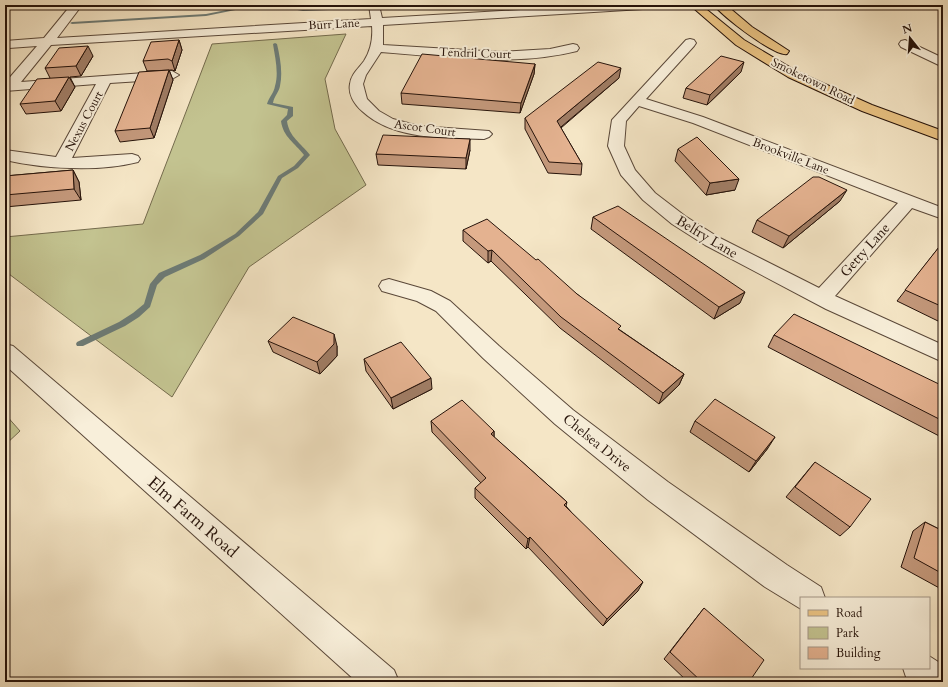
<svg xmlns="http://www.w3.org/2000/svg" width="948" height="687" viewBox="0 0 948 687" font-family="Cardo,serif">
	<rect width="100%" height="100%" fill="#f5e6c6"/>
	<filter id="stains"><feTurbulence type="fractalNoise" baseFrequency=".005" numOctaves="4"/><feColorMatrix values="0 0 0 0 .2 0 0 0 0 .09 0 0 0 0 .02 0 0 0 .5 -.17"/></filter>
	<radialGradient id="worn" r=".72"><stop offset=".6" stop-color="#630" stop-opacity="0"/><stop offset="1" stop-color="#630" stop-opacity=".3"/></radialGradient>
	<path fill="#c3c390" stroke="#746b4d" d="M346,34L325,79L335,129L366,185L249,267L172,397L5,271V237L143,224L212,44Z
		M5,414L20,431L5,445Z"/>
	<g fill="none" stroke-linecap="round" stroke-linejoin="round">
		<path fill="#6d7a74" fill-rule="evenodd" d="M252,5H260L206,16L72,24L70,23L72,22L206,14Z
			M269,5H279L303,9L354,7L356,8L354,9L303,11Z
			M387,5H412L388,7L386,6Z
			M275,43L277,44C280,57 283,72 280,86C279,92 274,96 273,103L293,107V116L287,121C289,137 301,143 310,155L298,168L282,178L263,214L239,236L204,259L165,277L157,285L150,307L139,317L125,326L83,346H77L76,344L77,342L119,322L133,313L144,304L150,284L159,273L200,255L235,234L258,212L278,176L294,166L304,155C295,143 283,137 281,121L287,115L288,109L267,104C269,97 274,93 275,86C279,73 275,57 273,44Z"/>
		<g stroke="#5a4839" stroke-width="2">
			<path id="minor" d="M71,5H82L57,38L371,19L369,5H379L382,18L605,5H664L659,8L383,25V45L501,52L550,49L573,44L577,45L579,48L577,51C513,67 446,57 381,52L366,75L363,84L367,99L379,111L393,119L419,126L489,131L492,134L489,137L484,139C444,138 393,140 362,111C354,104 348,94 350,84C351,74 359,68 364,61C371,50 373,38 372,26L51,45L21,82L172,71L179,75L172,79L110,83L72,158L132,154L138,156L140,159L138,162C99,172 44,169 5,160V150L56,157L96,84L5,91V83L37,46L9,48L5,47V41L44,38Z
				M690,39L694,40L696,43L694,46L646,99L703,117L943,208V219L912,208L835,296L943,345V362L826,309L705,245L672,224L643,200L621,175L608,146L612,120L686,40ZM639,106L693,123L898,203L819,288L718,237L685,216L655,193L635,170L624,146L626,121Z
				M905,40L943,58V67L901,47L899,44L901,41Z
				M389,279L431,291L450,301L499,346L573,410L668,482L787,565L821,587L825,598H801V609L765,587L648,500L555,424L483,358L436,311L417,301L382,291L379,286L382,281Z
				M5,344L13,346L394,670L399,682H357L5,365Z
				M929,656L943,665V682H911L907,680L903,668H929Z"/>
		</g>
		<g stroke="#26130a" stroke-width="2">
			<path id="major" d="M690,5H701L744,40L798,72L872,105L943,131V141L862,111L788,77L736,45Z
				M714,5H726L752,27L789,51L787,54C775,57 722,16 714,5Z"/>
		</g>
		<use href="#minor" fill="#f8efda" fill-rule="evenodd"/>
		<use href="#major" fill="#eac383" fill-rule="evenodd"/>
	</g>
	<path fill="#c4997c" stroke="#26130a" d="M179,40L182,50L175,71L172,70L147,71L143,61Z
		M93,56L81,76L70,77L75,87L61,111L26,114L20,104L50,78L45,68Z
		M535,64L534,74L520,113L402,104L401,93Z
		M169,70L173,80L154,138L120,142L115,131Z
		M741,72L707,105L683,98L686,88Z
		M619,78L561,128L582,164L581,175L548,173L525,129V118Z
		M678,149L735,190L706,195L675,161Z
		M470,150L466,169L378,165L376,154Z
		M73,170L79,182L81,200L5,207V176Z
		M840,201L783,248L752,232L757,220Z
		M593,217L740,303L714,319L591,229Z
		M463,230L577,294L620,330L684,374L679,385L659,404L560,328L491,261L488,263L463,241Z
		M943,242V314L938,321L897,301Z
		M774,335L943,386V438L768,347Z
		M268,341L337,346V356L320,374L273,352Z
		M364,359L432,389L393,409L366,371Z
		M431,421L494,431V437L567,502L566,506L638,591L603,626L528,547L526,549L475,498V488L481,483L432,432Z
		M695,421L768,448L749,472L690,432Z
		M815,462L850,527L840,536L786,497Z
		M925,522L943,531V590L901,567L913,531Z
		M704,608L749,682H688L664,659Z"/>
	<path fill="#a07d65" stroke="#26130a" d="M179,40L182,50L175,71L172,61Z
		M88,46L93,56L81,76L76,66Z
		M744,62L741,72L707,105L710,95Z
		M535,64L534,74L520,113L521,103Z
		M621,68L619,78L555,132L557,121Z
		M169,70L173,80L154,138L150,128Z
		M69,77L75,87L61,111L55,101Z
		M470,139V150L466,169V158Z
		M73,170L79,182L81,200L74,189Z
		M739,179L735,190L706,195L710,183Z
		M847,190L840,201L783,248L789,236Z
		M492,250L491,261L488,263V251Z
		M745,292L740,303L714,319L719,307Z
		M334,334L337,346V356L320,374L317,362Z
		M684,374L679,385L659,404L663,393Z
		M431,378L432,389L393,409L391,398Z
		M494,431V442L491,434Z
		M775,437L768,448L749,472L756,461Z
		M530,537L528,547L526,549L528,539Z
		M643,582L638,591L603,626L607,619Z"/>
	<path fill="#e4b290" stroke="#26130a" d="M179,40L172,61L168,59L143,61L151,42Z
		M88,46L76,66L45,68L59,48Z
		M422,54L535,64L521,103L401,93Z
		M721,56L744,62L710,95L686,88Z
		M598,62L621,68L557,121L582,164L549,162L525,118Z
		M169,70L150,128L115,131L139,72Z
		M69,77L55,101L20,104L37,79Z
		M383,135L470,139L466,158L376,154Z
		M697,137L739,179L710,183L678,149Z
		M73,170L74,189L5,195V176Z
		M813,177H819L847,190L789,236L757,220Z
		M618,206L745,292L719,307L593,217Z
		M487,219L536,260L538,259L577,294L621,326L618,329L684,374L663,393L561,317L492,250L488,251L463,230Z
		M943,242V307L905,290Z
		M794,314L943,386V421L774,335Z
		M293,317L334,334V344L317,362L268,341Z
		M401,342L431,378L391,398L364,359Z
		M715,399L775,437L756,461L695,421Z
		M462,400L494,431L491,434L567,502L564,505L643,582L607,619L530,537L528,539L475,488L486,478L431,421Z
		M815,462L871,499L850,527L795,487Z
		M925,522L943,531V574L914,558Z
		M704,608L764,660L749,682H702L670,652Z"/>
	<g text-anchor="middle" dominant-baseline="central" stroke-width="4" stroke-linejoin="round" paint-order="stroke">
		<g font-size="12" fill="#26130a" stroke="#f8efda">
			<text transform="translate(334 24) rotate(-3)">Burr Lane</text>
			<text transform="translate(475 53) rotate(2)">Tendril Court</text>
			<text transform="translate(813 81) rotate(26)">Smoketown Road</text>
			<text transform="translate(84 121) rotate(-62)">Nexus Court</text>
			<text transform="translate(425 128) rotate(8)">Ascot Court</text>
			<text transform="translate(791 156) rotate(21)">Brookville Lane</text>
		</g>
		<g font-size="14" fill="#26130a" stroke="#f8efda">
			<text transform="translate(707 237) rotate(31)">Belfry Lane</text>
			<text transform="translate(865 250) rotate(-48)">Getty Lane</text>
			<text transform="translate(597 443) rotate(39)">Chelsea Drive</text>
		</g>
		<g font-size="17" fill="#26130a" stroke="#f8efda">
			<text transform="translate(193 517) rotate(41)">Elm Farm Road</text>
		</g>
	</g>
	<rect width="948" height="687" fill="none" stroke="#f5e6c6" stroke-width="20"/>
	<rect x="6" y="6" width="936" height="675" fill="none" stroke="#26130a" stroke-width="2"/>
	<rect x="10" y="10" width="928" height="667" fill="none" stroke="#26130a"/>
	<rect x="800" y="597" width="130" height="72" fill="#f8efda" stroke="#a49787"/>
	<rect x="808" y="610" width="20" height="6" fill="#eac383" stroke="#a49787"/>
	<text x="836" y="617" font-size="12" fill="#26130a">Road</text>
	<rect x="808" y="627" width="20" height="12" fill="#c3c390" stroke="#a49787"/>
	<text x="836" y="637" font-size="12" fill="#26130a">Park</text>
	<rect x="808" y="647" width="20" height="12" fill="#e4b290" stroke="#a49787"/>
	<text x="836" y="657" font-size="12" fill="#26130a">Building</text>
	<g transform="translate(910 38) rotate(343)" stroke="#f8efda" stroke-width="3" paint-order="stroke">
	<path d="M0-3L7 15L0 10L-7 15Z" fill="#26130a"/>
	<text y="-6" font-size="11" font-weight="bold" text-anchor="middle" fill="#26130a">N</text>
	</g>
	<rect width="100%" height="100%" filter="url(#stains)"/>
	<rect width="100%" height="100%" fill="url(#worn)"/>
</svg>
